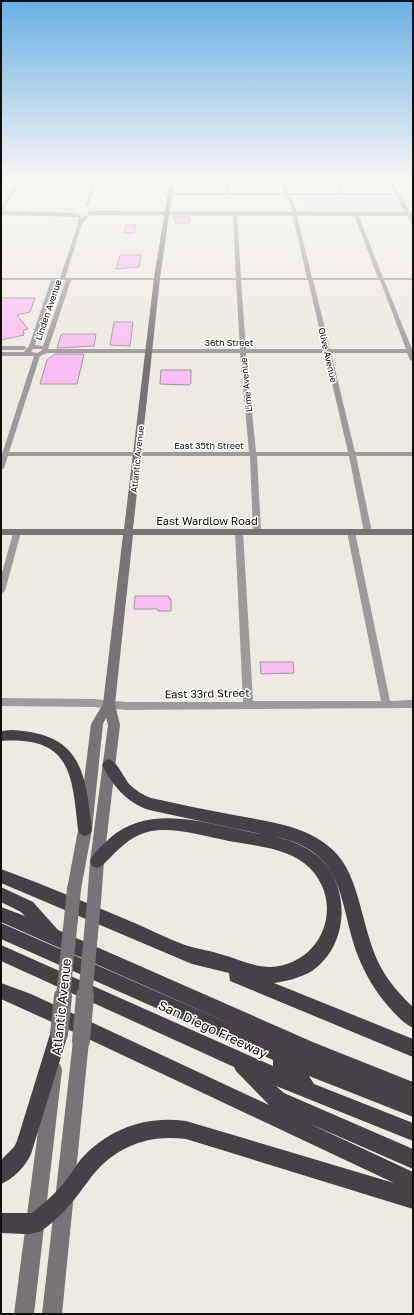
<svg xmlns="http://www.w3.org/2000/svg" width="414" height="1315" viewBox="0 0 414 1315" font-family="'Golos Text',sans-serif">
	<rect width="100%" height="100%" fill="#eeeae2"/>
	<path fill="#e6dbf0" d="M395,180H413V211H411Z
		M296,196H393L402,210L301,211Z"/>
	<path fill="#fabef4" stroke="#9c959b" d="M173,217H189V223H175V218Z
		M126,225H136L134,233H124Z
		M120,255H141L139,267L116,269Z
		M1,298H35L30,312L17,315L28,329L23,330L24,335L1,340Z
		M114,322H133L130,346L110,345Z
		M63,334H96L94,346L57,348L61,335Z
		M55,354H84L77,384H40L47,360Z
		M161,370H191V383L189,385L160,384Z
		M135,596H169V599H171V611H158V609H134Z
		M260,662H293L294,673L261,674Z"/>
	<g fill="none" stroke-linecap="round" stroke-linejoin="round">
		<path fill="#9c9a9d" fill-rule="evenodd" d="M18,180H22L1,214V209Z
			M93,180H97L88,205L85,206Z
			M225,180H229V193H285L279,180H283L289,193H340L334,180H338L343,193H398L400,194L398,195H290L294,203L312,278H378L354,214L356,213L358,214L383,278H413V280H384L412,349H413V362L410,360L407,353H331L355,452H413V456H356L372,532L371,534H365L364,532L349,456H257L261,532L257,534L253,532L250,456H8L4,468L1,470L2,454L34,356H1V352H24L29,346L51,280H1V278H60L78,224V215H80L81,219L85,215L88,216L82,224L65,278H236L233,214L235,213L237,214L241,278H307L290,203L286,195H164L162,194L164,193H225ZM56,280H66L43,346L35,345ZM71,280H236L240,349H48ZM241,280H308L324,349H246ZM313,280H380L406,349H330ZM33,349H40L43,350L37,353L31,352ZM47,353H240L249,452H9L40,356ZM246,353H325L348,452H256Z
			M407,213L410,214L413,220V225L411,224Z
			M1,346H24L27,348L24,350H1Z
			M14,530H20L21,532L5,591L1,594V576Z
			M236,530H242L243,532L253,701H381L347,532L351,530L355,532L390,701L413,700V708L126,710L93,707L1,706V698L93,699L126,702H243L235,532Z"/>
		<path fill="#9c9a9d" fill-rule="evenodd" d="M388,180H392L410,212H413V216L90,215L87,213L90,211L405,212Z
			M1,211L77,213L80,215L77,217L1,215Z"/>
		<path fill="#777377" fill-rule="evenodd" d="M170,180H174L160,278L133,529H413V535H133L115,704L120,725L104,861L101,902L99,907L94,909L89,907L87,902L90,861L108,725L106,718L103,724L92,830L81,889L79,894L74,895L69,894L67,889L78,830L91,724L103,704L123,535H1V529H124L154,278Z
			M81,1033L87,1035L89,1041L62,1314H42L73,1041L75,1035Z
			M54,1062L60,1064L62,1070L34,1314H14L46,1070L48,1064Z"/>
		<path fill="#474147" fill-rule="evenodd" d="M12,730C82,734 85,771 92,830L90,834L85,836L80,834L78,830C72,774 71,736 1,741V731Z
			M109,759C118,763 123,776 129,784C135,790 143,795 151,798C179,804 206,810 234,815C269,822 306,825 333,850C347,863 354,883 359,901C372,949 375,971 413,1007V1028C403,1023 395,1014 388,1006C375,991 365,974 358,956C338,902 347,852 276,837C293,841 310,848 322,860C351,891 348,946 312,971C300,978 287,981 274,983L413,1039V1057L230,981L229,973L192,964L1,883V869C47,886 92,905 137,924C153,931 169,939 185,945C196,949 209,950 220,954C236,958 253,967 270,967C326,964 347,897 304,863C280,845 248,846 220,839C195,834 161,823 137,836C123,843 113,855 102,866L97,868L92,866L90,861C94,852 103,845 110,838C153,801 212,826 261,834L149,810C126,802 113,786 102,765L104,761Z
			M1,887L33,902L58,930L315,1043L413,1082V1117L309,1076L314,1084L413,1123V1141L276,1086L284,1093L413,1149V1169L308,1123L413,1172V1209L186,1139C149,1134 116,1146 92,1176C80,1192 70,1207 55,1220C49,1225 42,1232 35,1233C24,1235 12,1233 1,1233V1213H32C42,1205 53,1196 61,1186C69,1178 74,1168 81,1159C108,1129 146,1115 186,1121L394,1183L65,1028L68,1034L31,1154C26,1166 13,1179 1,1184V1160L14,1147L17,1141L50,1034L53,1028L59,1025L65,1028L1,999V983L31,994L269,1105L236,1071L234,1067L1,961V945L273,1066V1060L1,939V923L242,1029L1,922V907L25,916L21,912L1,902Z"/>
		<path stroke="#777377" stroke-width="14" d="M63,997L74,889
			M85,997L94,902"/>
		<path stroke="#777377" stroke-width="18" d="M59,1034L63,996
			M81,1041L85,996"/>
	</g>
	<linearGradient id="sky" x2="0" y2="1"><stop stop-color="#69b0e6"/><stop offset="0.49" stop-color="#f7f6f2"/><stop offset="1" stop-color="#f7f6f2" stop-opacity="0"/></linearGradient>
	<rect width="414" height="364" fill="url(#sky)"/>
	<g text-anchor="middle" dominant-baseline="central" stroke-width="3" stroke-linejoin="round" paint-order="stroke">
		<g font-size="9" fill="#100f0c" stroke="#fff">
			<text transform="translate(48 310) rotate(-71)">Linden Avenue</text>
			<text x="229" y="342">36th Street</text>
			<text transform="translate(328 355) rotate(77)">Olive Avenue</text>
			<text transform="translate(246 385) rotate(-96)">Lime Avenue</text>
			<text x="209" y="445">East 35th Street</text>
			<text transform="translate(137 459) rotate(-84)">Atlantic Avenue</text>
		</g>
		<g font-size="11" fill="#100f0c" stroke="#fff">
			<text x="207" y="520">East Wardlow Road</text>
			<text transform="translate(207 693) rotate(-1)">East 33rd Street</text>
		</g>
		<g font-size="13" fill="#100f0c" stroke="#fff">
			<text transform="translate(61 1007) rotate(-84)">Atlantic Avenue</text>
			<text transform="translate(213 1029) rotate(25)">San Diego Freeway</text>
		</g>
	</g>
	<rect width="414" height="1315" fill="none" stroke="#100f0c" stroke-width="4"/>
</svg>
